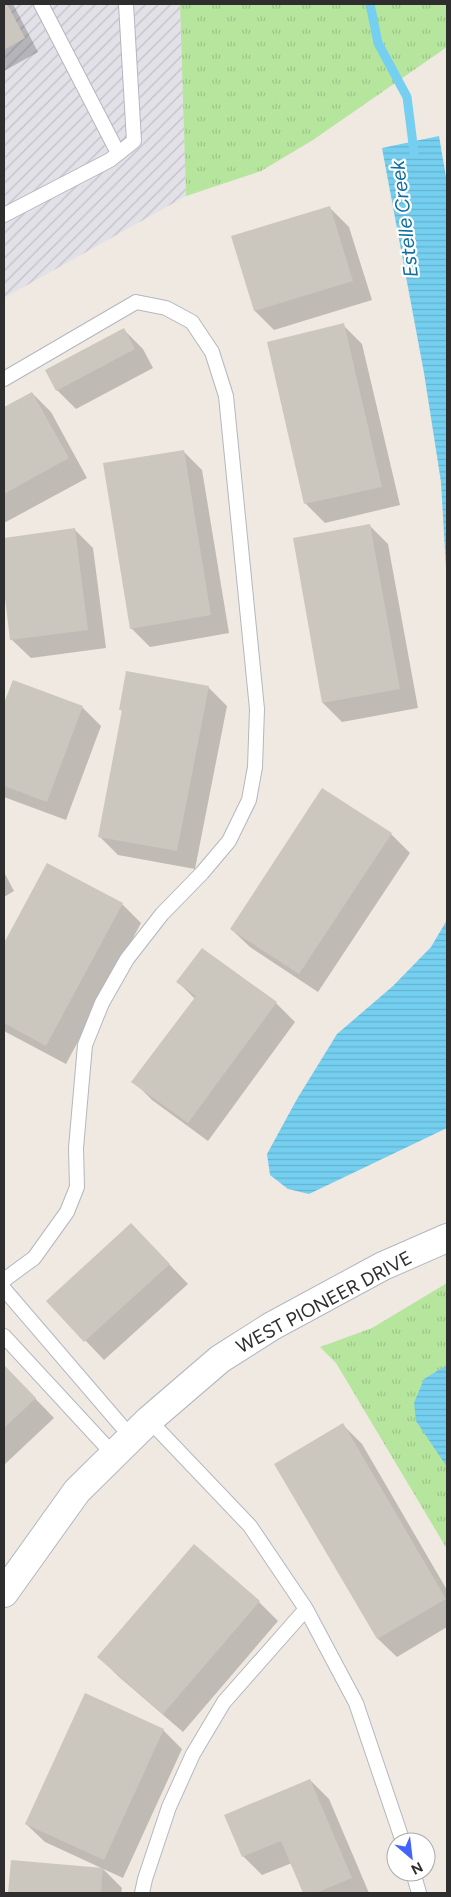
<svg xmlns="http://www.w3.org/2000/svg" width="451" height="1897" viewBox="0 0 451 1897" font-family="Figtree,sans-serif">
	<defs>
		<pattern id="industrial-furrows" width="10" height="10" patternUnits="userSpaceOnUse" patternTransform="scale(1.25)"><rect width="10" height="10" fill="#e3e1e8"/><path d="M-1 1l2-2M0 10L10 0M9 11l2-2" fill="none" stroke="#c3c1c7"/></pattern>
		<pattern id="grass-tufts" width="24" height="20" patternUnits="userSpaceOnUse" patternTransform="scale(1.25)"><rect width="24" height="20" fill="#b6e59e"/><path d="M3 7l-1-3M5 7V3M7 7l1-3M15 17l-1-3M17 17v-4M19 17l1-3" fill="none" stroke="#9dc588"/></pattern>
		<pattern id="water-rules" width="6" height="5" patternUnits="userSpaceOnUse" patternTransform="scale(1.25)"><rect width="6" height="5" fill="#75cff0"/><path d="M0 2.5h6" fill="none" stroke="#66b2ce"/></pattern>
	</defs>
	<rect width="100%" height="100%" fill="#efe9e1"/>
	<path fill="url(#industrial-furrows)" d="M4,4H180L186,196L4,298Z"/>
	<path fill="url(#grass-tufts)" d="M180,4H447V47L313,140L261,171L186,196Z
		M447,1283V1549L336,1363L320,1347L372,1328Z"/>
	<path fill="url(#water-rules)" d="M439,136L447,183V585L441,482L424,373L382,148Z
		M447,920V1128L309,1194L288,1189L270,1175L267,1154L297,1099L337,1034L393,986L431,947Z
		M447,1365V1467L416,1421L414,1403L424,1379Z"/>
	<path fill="#0003" d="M4,4H13L38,52L4,71Z
		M330,208L349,227L372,300L274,330L255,311L233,237Z
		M343,325L362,344L400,505L325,523L306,504Z
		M124,330L143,349L153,368L76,409L57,390L47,371Z
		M32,393L51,412L87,478L4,523V408Z
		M183,451L202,470L229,633L150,647L131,628Z
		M369,525L388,544L418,708L342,722L323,703Z
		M74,529L93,548L106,648L31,658L12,640L4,580V539Z
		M13,682L82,707L101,726L66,820L4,797V706Z
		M208,687L227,706L195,869L118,855L99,836L123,712L120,709Z
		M391,834L410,853L318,992L250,947L231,929Z
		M47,864L122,904L141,923L66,1064L4,1031V945Z
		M4,872L14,891L4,897Z
		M178,982L276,1003L295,1022L208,1141L152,1100L133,1081L195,999Z
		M150,1244L188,1284L104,1360L48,1301Z
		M4,1366L54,1418L4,1465Z
		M343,1425L362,1444L447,1590V1627L397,1657L378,1639Z
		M194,1546L259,1602L278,1621L183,1732L118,1676L99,1657Z
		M163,1730L182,1749L123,1878L45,1842L26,1824Z
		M310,1780L329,1799L369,1893H304L292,1863L262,1875L243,1856Z
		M13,1861L103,1869L122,1888L121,1893H9Z"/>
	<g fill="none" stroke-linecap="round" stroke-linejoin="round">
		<path stroke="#75cff0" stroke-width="9" d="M370,4L378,43L407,97L414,152"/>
	</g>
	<path fill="#cbc7bf" d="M4,4H7L25,38L4,50Z
		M330,206L353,281L254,311L231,236Z
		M344,323L382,487L304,504L267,342Z
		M124,328L135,349L56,391L45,370Z
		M32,392L69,458L4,494V407Z
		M184,450L211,615L130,629L103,463Z
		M370,524L400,689L322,703L293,538Z
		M75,528L88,630L10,640L4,590V538Z
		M126,671L209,686L177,851L98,837L122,710H119Z
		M13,680L83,706L47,802L4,786V703Z
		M322,788L392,833L299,974L230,929Z
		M47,863L123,903L46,1046L4,1023V943Z
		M202,948L277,1002L188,1123L131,1082L196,996L176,982Z
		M131,1223L170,1264L84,1342L46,1301Z
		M4,1365L36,1398L4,1428Z
		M343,1423L446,1599L377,1639L274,1464Z
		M194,1544L260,1601L163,1714L97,1657Z
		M85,1693L164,1729L104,1860L25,1824Z
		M310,1779L352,1878L316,1893H303L281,1841L242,1857L224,1815Z
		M11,1860L103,1868L101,1893H8Z"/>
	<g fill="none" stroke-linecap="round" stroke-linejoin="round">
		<g stroke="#b4b7c1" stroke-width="16">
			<path id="lane" d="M41,4L118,153
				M4,215L110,160L134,141L126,4
				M4,379L136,302L166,308L192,322L212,352L226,396L257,709L255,767L249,800L229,841L202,873L162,914L127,959L102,1003L85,1045L76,1148L77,1187L67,1212L34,1258L4,1280
				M4,1289L131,1437
				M4,1336L113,1454
				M149,1420L250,1526L306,1609L356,1703L403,1842
				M413,1872L419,1893
				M142,1893L145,1879L169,1807L193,1754L224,1702L306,1609"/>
		</g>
		<g stroke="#b4b7c1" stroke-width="30">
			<path id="street" d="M4,1593L77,1491L149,1420L220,1359L272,1326L383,1266L447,1238"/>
		</g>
		<use href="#lane" stroke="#fff" stroke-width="14"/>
		<use href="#street" stroke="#fff" stroke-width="28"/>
	</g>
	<g text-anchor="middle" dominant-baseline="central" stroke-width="4.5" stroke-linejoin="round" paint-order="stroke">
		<g font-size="19" fill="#2e2e2e" stroke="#fff">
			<text transform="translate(324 1302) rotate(-28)">WEST PIONEER DRIVE</text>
		</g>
		<g font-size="20" font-style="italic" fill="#0d6fa3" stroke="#fff">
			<text transform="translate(404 219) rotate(-97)">Estelle Creek</text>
		</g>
	</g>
	<rect width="451" height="1897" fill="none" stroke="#2e2e2e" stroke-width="10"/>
	<g transform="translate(411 1857) rotate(152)"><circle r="24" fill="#ffffff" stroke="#ababab"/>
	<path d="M0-4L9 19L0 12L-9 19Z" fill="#4264fb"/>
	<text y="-8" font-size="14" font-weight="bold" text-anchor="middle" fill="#2e2e2e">N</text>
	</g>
</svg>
